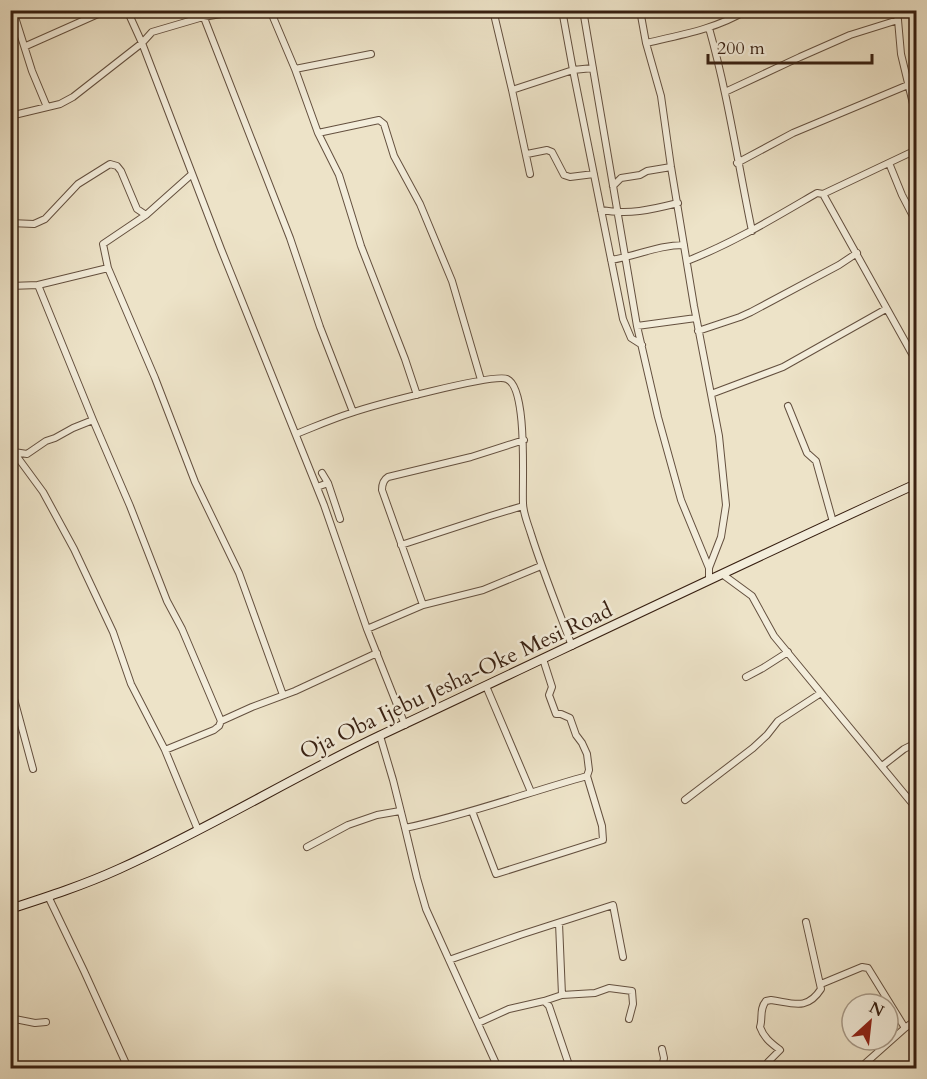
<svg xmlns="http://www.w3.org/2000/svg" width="927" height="1079" viewBox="0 0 927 1079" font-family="Cardo,serif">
	<rect width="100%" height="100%" fill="#ede3c8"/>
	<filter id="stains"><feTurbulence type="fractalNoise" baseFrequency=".00333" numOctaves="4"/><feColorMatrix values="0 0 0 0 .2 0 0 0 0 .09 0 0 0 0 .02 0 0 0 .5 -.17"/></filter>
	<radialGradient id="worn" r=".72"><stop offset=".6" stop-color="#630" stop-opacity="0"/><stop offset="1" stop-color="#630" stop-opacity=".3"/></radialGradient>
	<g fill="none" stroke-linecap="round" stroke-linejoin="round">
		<g stroke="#64503f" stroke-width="8">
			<path id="minor" d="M14,10V14L32,71L47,107
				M127,10L142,43L221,249L324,505L367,629L405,725
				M201,10L290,238L320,327L353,412
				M270,10L295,69L318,133L379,120L384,124L394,156L420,204L452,281L481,380
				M493,10L512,90L573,70L562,10
				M583,10L637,326L658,417L681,500L709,568
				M640,10L646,43L661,96L671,167L694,306L719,436L726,505L721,537L709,568V580
				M895,10L898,20L901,54L916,116
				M709,28C728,95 738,164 752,231
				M646,43C681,35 716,29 747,10
				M26,46L107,10
				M593,68L573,70L623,319L631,338L642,345
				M295,69L371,54
				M512,90L530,174
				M725,92L800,57L850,35L898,20
				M10,116L60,104L73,97L142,43L152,32L203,17L245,10
				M318,133L339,175L361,246L405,359L417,395
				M527,154L547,150L552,152L564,175L570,177L594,174
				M737,163L793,133L908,85
				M889,163L902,195L916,222
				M613,186L621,178L640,175L647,171L671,167
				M823,194L916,361
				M601,210C629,215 650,210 678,203
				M10,223L34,224L45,219L78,184L110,164L117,166L121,171L137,209L146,215L192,174
				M611,260C637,256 658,245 684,245
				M687,261C733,243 774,218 817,193L823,194L916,150
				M108,268L103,244L146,215
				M10,286L38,285
				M637,326L696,318
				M698,331L740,317L751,312L839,265L857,253
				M711,394L783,367L886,309
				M788,406L807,453L816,461L833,522
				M296,434C314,427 332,419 351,413C371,406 494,373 507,379C528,388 522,482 523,503C523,513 528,524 531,534C543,572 558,609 572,646
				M10,447L43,492L74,549L113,632L131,684L165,750L198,830
				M14,452L27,454L46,441L55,438L73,428L93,420
				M328,483L340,519
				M317,487L328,483L322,473
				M401,545L490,516L523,506
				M722,574L752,596L774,636L916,808
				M423,605L382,490C382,484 383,480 388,477L471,457L524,440
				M367,629L423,605L483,590L541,566
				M746,677L763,668L788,652
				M10,684L33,769
				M486,686L531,792
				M221,721L182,629L167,601L130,506L93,420L38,285L108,268L155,378L195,482L239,573L283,695
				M380,736L393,780L405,828C467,815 526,793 587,776L589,770L587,754L582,743L576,735L570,718L561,714H556L549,695L552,687L543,659
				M165,750L214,730L219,726L221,721L252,707L295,691L377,653
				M882,766L904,749L916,743
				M685,800L753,748L767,735L778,721L821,693
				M472,811L496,874L603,840L602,826L587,776
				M405,828L417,878L426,909L498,1068
				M307,847L348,825L377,815L400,811
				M48,896L84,971L128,1068
				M559,923L562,995
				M449,960L520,935L613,905L623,957
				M821,984L862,967L868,968L905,1028
				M544,1001L562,995L595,993L609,988L632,991L633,1004L629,1019
				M10,1018L35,1023L46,1022
				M478,1023L509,1009L544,1001L549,1006L570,1068
				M662,1049L664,1058L662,1068
				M772,1068L768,1062L780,1050C771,1043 764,1038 760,1027C763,1018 759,1009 766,1001L771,1000C793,1003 807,1011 821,989L806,922
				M860,1068L905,1028L916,1020"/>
		</g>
		<g stroke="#371f11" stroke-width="10">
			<path id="secondary" d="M10,909C47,897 84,885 119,869C208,829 291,778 379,736C558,652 736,566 916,484"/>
		</g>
		<use href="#minor" stroke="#f3eddb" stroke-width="6"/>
		<use href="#secondary" stroke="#f3eddb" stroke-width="8"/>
	</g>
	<g text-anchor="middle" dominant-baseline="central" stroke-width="5" stroke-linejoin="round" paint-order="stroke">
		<g font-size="22" fill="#371f11" stroke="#f3eddb">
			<text transform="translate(456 681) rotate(-25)">Oja Oba Ijebu Jesha-Oke Mesi Road</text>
		</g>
	</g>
	<rect width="927" height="1079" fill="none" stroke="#ede3c8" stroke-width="36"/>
	<rect x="12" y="12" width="903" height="1055" fill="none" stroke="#371f11" stroke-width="3"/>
	<rect x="18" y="18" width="891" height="1043" fill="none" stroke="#371f11" stroke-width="1.5"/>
	<g transform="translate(870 1022) rotate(27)"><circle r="28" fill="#f3eddb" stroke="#a89b8a" stroke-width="1.5"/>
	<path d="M0-4.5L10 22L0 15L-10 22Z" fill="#8f2418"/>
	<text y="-9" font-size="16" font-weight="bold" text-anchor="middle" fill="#371f11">N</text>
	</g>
	<path d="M708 54v9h164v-9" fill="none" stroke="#371f11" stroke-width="3"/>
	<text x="717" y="54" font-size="18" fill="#371f11" stroke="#f3eddb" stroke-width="4.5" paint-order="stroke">200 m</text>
	<rect width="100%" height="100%" filter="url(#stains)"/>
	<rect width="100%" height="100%" fill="url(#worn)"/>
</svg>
